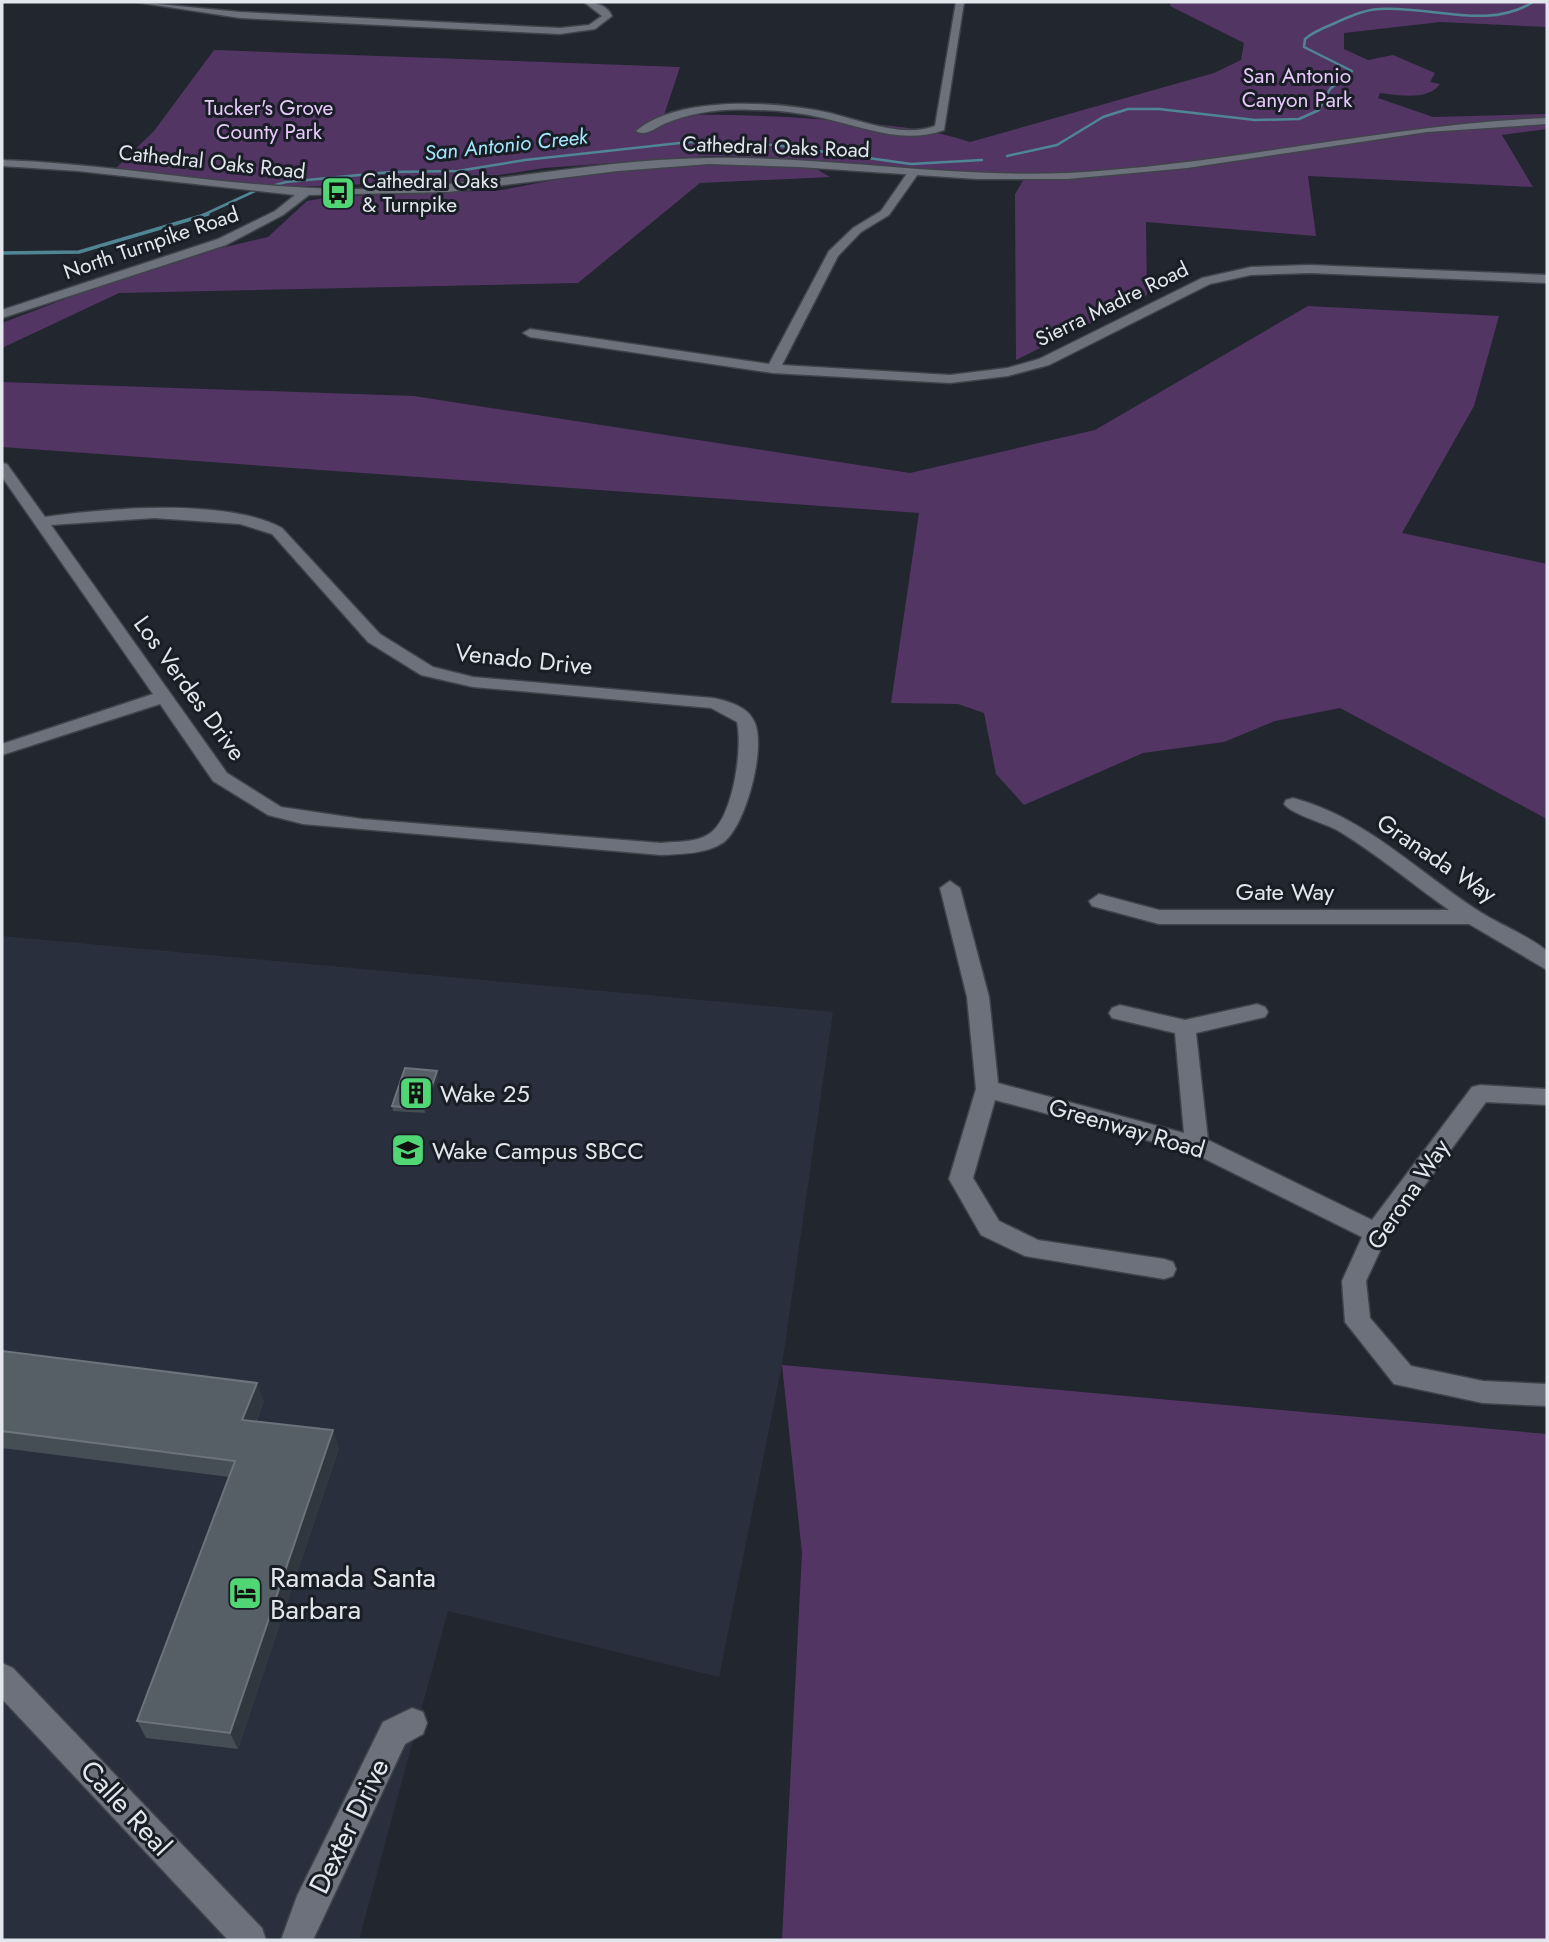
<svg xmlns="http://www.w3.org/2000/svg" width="1549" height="1942" viewBox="0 0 1549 1942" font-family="Jost,sans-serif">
	<rect width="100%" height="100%" fill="#22262f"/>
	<path fill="#292f3d" d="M2,936L833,1012L782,1365L719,1677L448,1611L359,1940H2Z"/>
	<path fill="#533564" d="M1171,2H1547V27L1440,22L1344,33V49L1368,60L1393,55L1435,73L1430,82L1440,84C1428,101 1399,95 1380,93L1378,98L1433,117L1547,114V129L1502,135L1533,187L1308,176L1316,236L1146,222L1147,295L1016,360L1015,194L1024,179H972L946,173L781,158L708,156L544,168L436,185L386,187L370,184L268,188L116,168L154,131L214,50L680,67L664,115C732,114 797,116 864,123C901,127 935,130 970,142L1214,73L1241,60L1244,43L1170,6Z
		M808,164L830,177L700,183L578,283L119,293L2,348V323L162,262L268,237L307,201L330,197L502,190L633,165Z
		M1308,306L1499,316L1474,406L1402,533L1547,564V819L1340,708L1275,721L1224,742L1143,753L1024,805L996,774L984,713L958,704L891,703L919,513L2,447V382L414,396L910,473L1095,430Z
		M782,1365L1547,1434V1940H782L802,1553Z"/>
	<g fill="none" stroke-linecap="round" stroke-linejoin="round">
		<path stroke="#508694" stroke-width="2.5" d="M1007,156L1057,145L1103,117L1128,109H1159L1255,120L1299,119L1319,110L1330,89L1352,71L1304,47L1305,39C1313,32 1323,28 1333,24C1348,17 1363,10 1379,9C1429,5 1488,31 1533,2
			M203,215L255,191L286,182L391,172L458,171L525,160L689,142L775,145L911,164L982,160"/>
		<path stroke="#508694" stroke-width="3.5" d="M2,253L79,252L208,214"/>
		<g stroke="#40434a" stroke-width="3">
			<path id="street" d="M136,2L240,12L560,28L589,25L602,16L584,2C595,2 607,5 612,16L595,29L560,34L240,18Z
				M956,2H964L944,130C904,145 863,127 823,118C800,113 777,110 754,110C724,108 692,112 664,124C655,128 645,137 636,131C678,95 778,101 830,113C862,121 902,138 935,126Z
				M912,171L918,174L889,215L861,232L838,256L782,365L950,375L1007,368L1039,359L1202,278L1251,267L1310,265L1547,275V283L1310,273L1251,275L1210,284L1049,365L1008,376L950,383L773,373L530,337L523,333L530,329L769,364L829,251L853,228L881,211L908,172Z
				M2,463L7,464L45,517C107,508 227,498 282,528L380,634L433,667L473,677L713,698C728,701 747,706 754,721C767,746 746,825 724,842C707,854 681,854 661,855L303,824L268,815L213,781L160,704L2,755V744L153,694L2,477ZM154,518L240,524L272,534L368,642L421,675L473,687L711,708L737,722C743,748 733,819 709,834C695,843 677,841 661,843L362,819L281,807L227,773L51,525Z
				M1293,798C1365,817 1417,871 1477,910C1500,925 1526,934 1547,951V970L1469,924H1159L1092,906L1089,901L1099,894L1159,910H1449C1412,884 1377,854 1337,830C1324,823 1291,814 1284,804L1286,800Z
				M950,881L960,888L989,997L998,1083L1184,1133L1175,1033L1112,1018L1109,1013L1112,1008L1120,1005L1185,1020L1257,1004L1265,1007L1268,1012L1265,1017L1196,1033L1208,1140L1372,1220L1472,1087L1480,1085L1547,1089V1105L1486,1102L1386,1238L1366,1281L1370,1318L1411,1366L1483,1381L1547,1384V1406L1483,1403L1394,1384L1345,1322L1342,1281L1362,1237L1191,1152L995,1100L973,1178L999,1221L1038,1240L1164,1259L1173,1262L1176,1269L1173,1276L1164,1279L1025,1256L981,1235L949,1179L976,1089L967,997L940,888Z
				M412,1708L423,1712L427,1723L423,1734L405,1744L313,1940H281L297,1896L383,1722Z"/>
		</g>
		<g stroke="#40434a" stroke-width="3">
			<path id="secondary" d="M1547,118V124L1427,132L1187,168L1067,179H977L799,167L709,164L618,171L448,192L309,195L283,215L226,245L2,318V310L218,239L275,211L295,195L78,171L2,166V160C124,164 244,191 367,189C482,187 594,159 709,158C828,156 947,178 1067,173C1228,165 1386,125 1547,118Z
				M2,1663L13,1668L262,1928L266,1940H228L2,1699Z"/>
		</g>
		<use href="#street" fill="#6c717c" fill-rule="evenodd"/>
		<use href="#secondary" fill="#6c717c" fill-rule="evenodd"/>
	</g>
	<path fill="#454d55" d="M438,1076L425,1113L393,1111L392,1106Z
		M2,1351L264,1401L256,1422L339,1448L238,1749L146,1738L137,1721L229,1477L2,1448Z"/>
	<path fill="#30373f" d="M437,1071L438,1076L425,1113L424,1109Z
		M257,1383L264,1401L249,1438L242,1420Z
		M333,1430L339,1448L238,1749L230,1733Z"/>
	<path fill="#565e66" stroke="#6c737b" stroke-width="2" d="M405,1068L437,1071L424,1109L392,1106Z
		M2,1351L257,1383L242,1420L333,1430L230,1733L137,1721L235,1461L2,1431Z"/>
	<defs>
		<g id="bus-square" transform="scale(1.75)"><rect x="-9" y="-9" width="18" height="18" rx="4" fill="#50d675" stroke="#191d25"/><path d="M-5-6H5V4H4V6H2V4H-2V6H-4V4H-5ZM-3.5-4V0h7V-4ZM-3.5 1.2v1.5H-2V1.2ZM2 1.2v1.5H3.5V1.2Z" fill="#111"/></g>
		<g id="building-square" transform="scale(1.75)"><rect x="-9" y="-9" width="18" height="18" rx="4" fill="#50d675" stroke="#191d25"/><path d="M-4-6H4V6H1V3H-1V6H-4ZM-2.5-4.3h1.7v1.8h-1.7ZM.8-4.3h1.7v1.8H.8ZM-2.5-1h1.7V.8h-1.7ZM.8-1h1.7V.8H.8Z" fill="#111"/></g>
		<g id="university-square" transform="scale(1.75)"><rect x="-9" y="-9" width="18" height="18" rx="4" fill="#50d675" stroke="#191d25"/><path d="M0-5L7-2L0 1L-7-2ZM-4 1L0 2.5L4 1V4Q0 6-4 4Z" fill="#111"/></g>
		<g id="hotel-square" transform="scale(1.75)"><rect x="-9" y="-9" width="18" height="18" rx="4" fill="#50d675" stroke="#191d25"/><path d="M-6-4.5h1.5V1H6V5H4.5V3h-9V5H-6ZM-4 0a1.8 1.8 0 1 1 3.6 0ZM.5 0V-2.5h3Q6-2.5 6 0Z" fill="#111"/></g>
	</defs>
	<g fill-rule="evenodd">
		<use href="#bus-square" x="338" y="193"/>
		<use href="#building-square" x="416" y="1093"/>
		<use href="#university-square" x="408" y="1150"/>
		<use href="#hotel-square" x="245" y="1593"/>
	</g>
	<g text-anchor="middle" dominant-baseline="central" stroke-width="6" stroke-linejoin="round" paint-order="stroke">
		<g font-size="21" fill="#e8c9fb" stroke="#191d25">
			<text x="1297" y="76">San Antonio<tspan x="1297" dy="24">Canyon Park</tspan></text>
			<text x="269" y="108">Tucker's Grove<tspan x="269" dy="24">County Park</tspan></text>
		</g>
		<g font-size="21" font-style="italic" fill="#a2e6fb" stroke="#191d25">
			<text transform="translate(506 145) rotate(-6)">San Antonio Creek</text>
		</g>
		<g font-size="21" fill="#e3e6ec" stroke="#191d25">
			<text transform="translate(776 147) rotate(2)">Cathedral Oaks Road</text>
			<text transform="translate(212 162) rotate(6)">Cathedral Oaks Road</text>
			<text transform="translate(151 243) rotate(-19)">North Turnpike Road</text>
			<text transform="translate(1112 304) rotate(-26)">Sierra Madre Road</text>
		</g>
		<g font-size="21" fill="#e3e6ec" stroke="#191d25" text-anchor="start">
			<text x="362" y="181">Cathedral Oaks<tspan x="362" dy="24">&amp; Turnpike</tspan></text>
		</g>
		<g font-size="24" fill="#e3e6ec" stroke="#191d25">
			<text transform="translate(524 659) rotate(6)">Venado Drive</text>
			<text transform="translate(190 688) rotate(54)">Los Verdes Drive</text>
			<text transform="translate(1437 858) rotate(34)">Granada Way</text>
			<text x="1285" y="891">Gate Way</text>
			<text transform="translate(1127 1128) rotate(16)">Greenway Road</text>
			<text transform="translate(1408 1194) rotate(-56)">Gerona Way</text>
		</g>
		<g font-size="24" fill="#e3e6ec" stroke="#191d25" text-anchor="start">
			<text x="440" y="1093">Wake 25</text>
			<text x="432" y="1150">Wake Campus SBCC</text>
		</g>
		<g font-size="28" fill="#e3e6ec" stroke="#191d25" text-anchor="start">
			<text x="270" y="1577">Ramada Santa<tspan x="270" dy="32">Barbara</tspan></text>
		</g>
		<g font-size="28" fill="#e3e6ec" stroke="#191d25">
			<text transform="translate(126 1808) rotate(47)">Calle Real</text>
			<text transform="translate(349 1826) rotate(-64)">Dexter Drive</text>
		</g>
	</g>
	<rect width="1549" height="1942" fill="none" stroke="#e3e6ec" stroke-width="7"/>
</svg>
